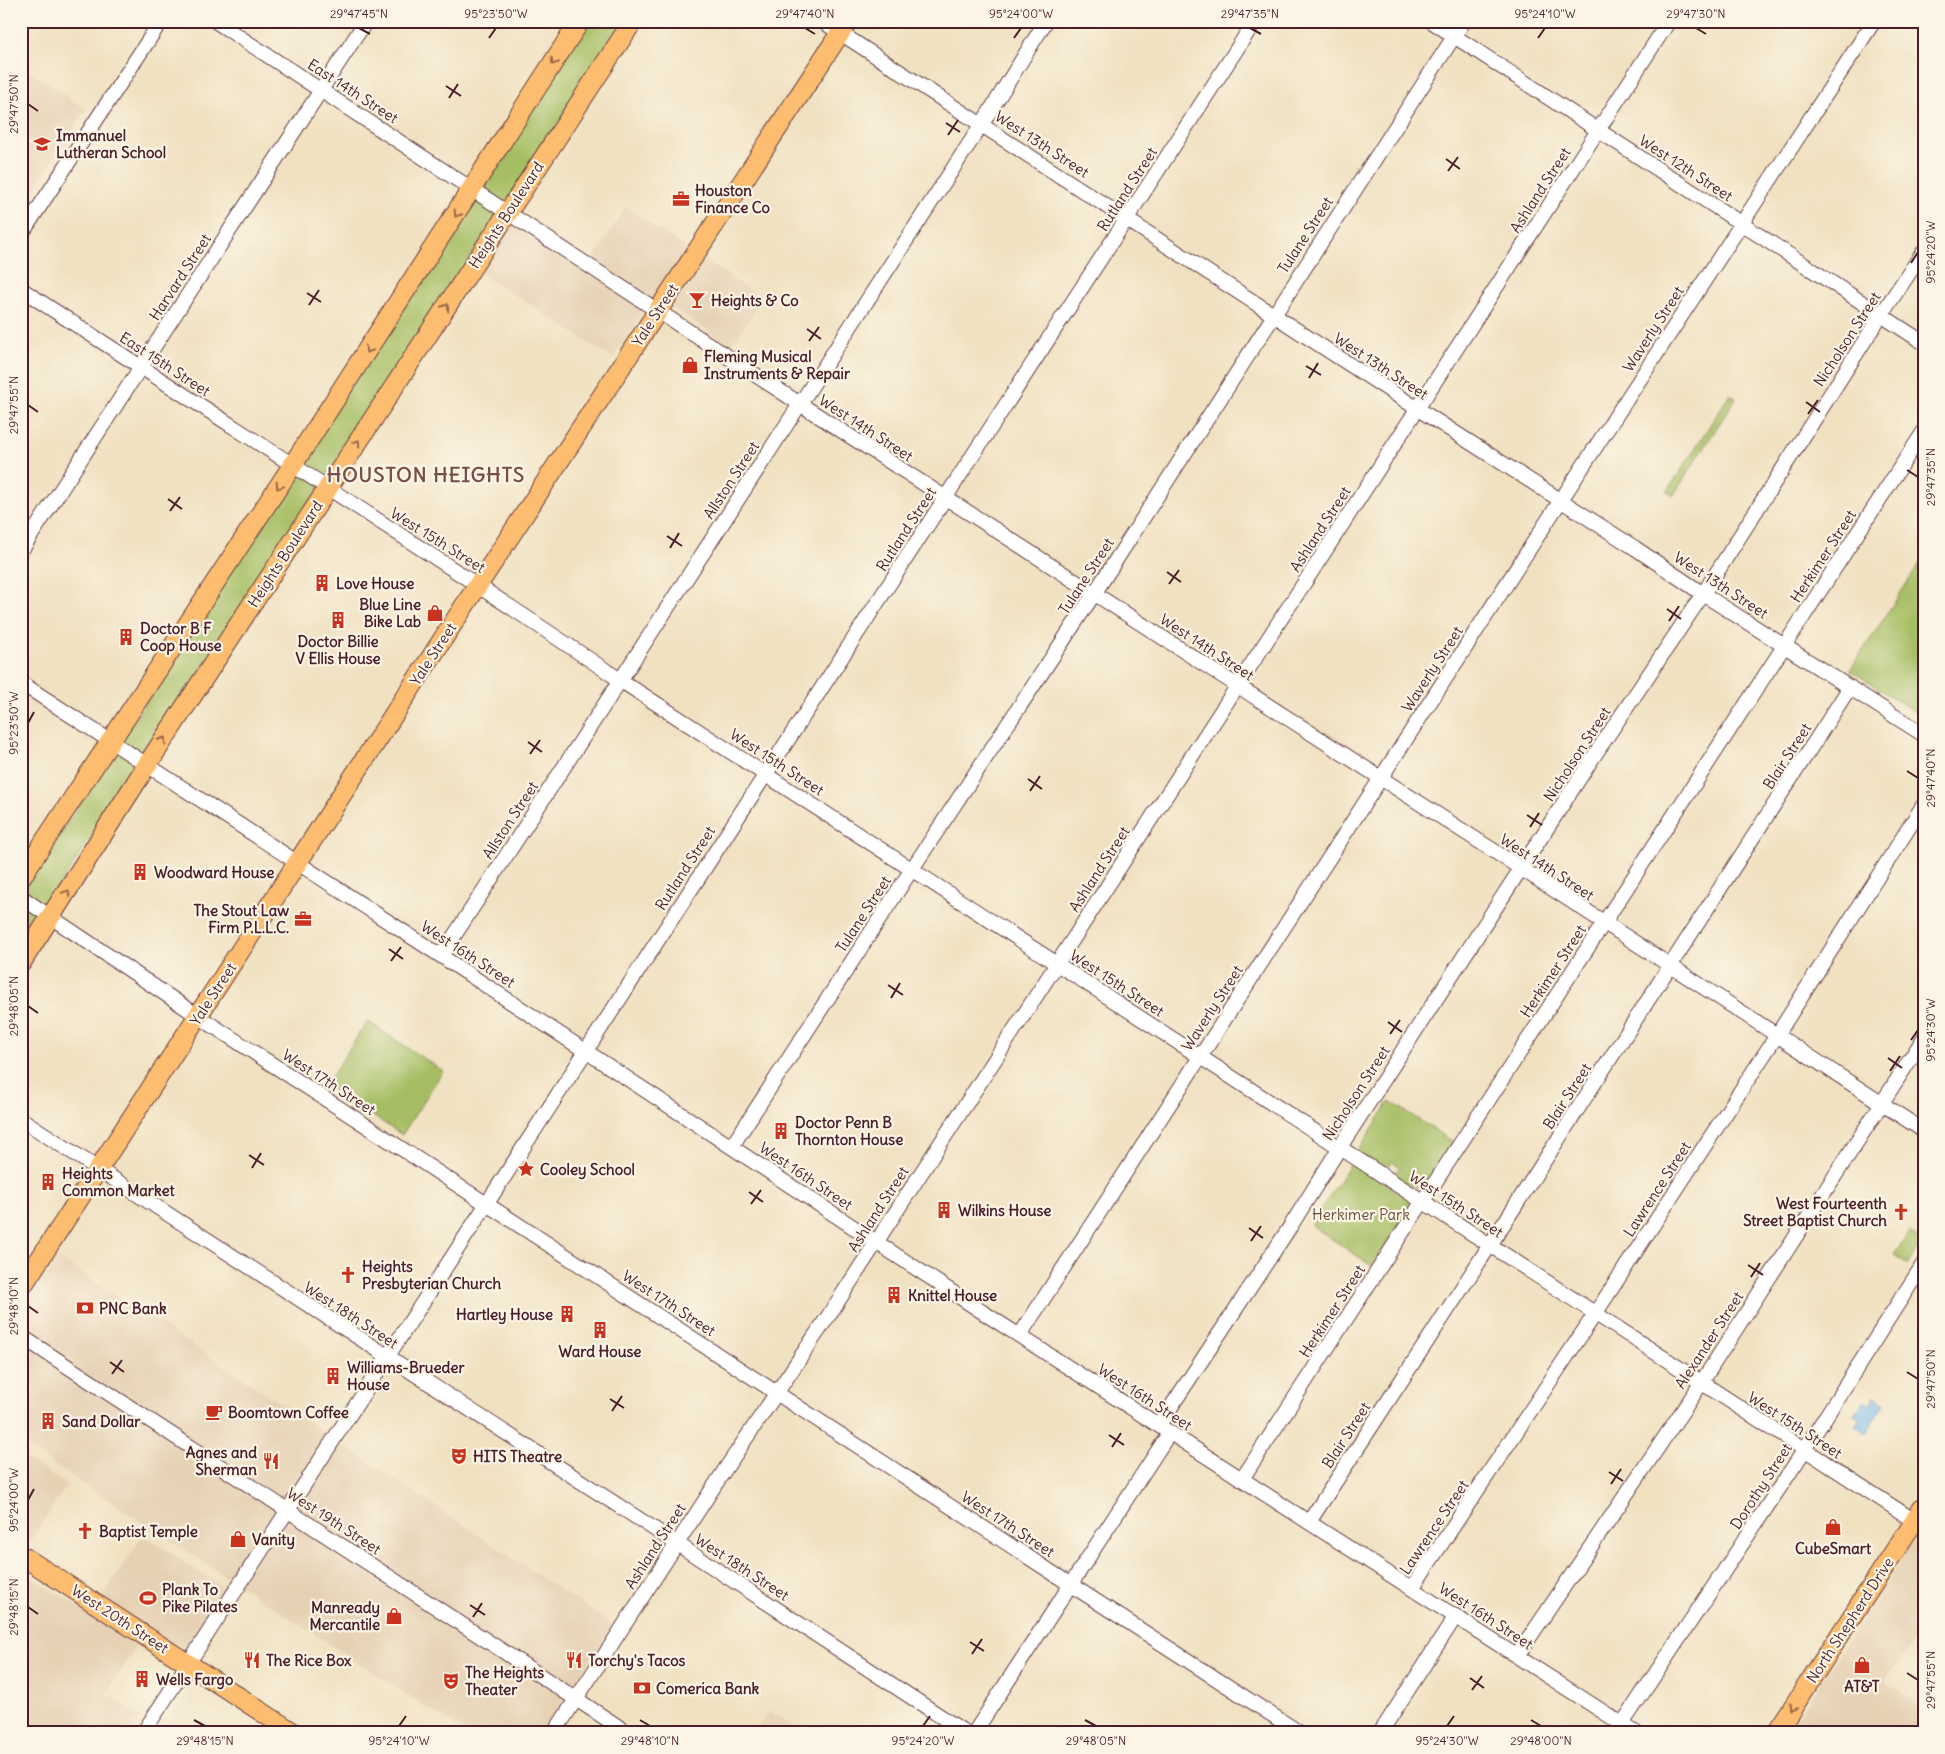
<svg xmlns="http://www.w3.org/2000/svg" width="1945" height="1754" viewBox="0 0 1945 1754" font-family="Delius,sans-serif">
	<rect width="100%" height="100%" fill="#fcf5e5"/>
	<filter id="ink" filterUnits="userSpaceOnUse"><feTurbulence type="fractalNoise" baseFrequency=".02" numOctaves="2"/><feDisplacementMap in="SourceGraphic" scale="10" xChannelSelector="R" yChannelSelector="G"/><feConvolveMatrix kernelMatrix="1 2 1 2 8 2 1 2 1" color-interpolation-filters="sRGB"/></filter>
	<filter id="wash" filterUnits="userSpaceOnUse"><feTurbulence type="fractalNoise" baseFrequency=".0096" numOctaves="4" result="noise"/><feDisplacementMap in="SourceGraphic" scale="20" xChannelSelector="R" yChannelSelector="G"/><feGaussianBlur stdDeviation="1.12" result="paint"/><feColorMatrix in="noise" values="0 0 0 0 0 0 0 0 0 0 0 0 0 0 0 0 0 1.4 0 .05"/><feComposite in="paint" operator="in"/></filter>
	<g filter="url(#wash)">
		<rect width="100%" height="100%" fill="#f0e1c1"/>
		<path fill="#e6d1b4" d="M28,70L86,109L34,189L21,180V80Z
			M625,207L763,299L731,346L653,295L613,359L554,320L481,274L511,224L514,228L585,273Z
			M58,1258L217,1361L613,1625L542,1733H466L21,1443V1313Z
			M21,1456L67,1485L21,1555Z
			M1924,1524V1627L1885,1681L1924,1707V1715L1912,1733H1787Z
			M143,1535L227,1590L169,1667L136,1647L107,1694L140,1717L129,1733H21V1571L90,1615Z
			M769,1711L803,1733H754Z"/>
		<path fill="#a6be64" stroke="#786e48" d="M589,21H624L21,945V894Z
			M1730,394L1736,398L1673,496L1667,492Z
			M1924,557V718L1850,670Z
			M367,1021L443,1071L402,1135L326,1085Z
			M1390,1101L1453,1142L1426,1185C1415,1190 1404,1183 1394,1176L1400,1167L1392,1162L1386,1171L1357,1152Z
			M1352,1161L1408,1199L1410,1205L1409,1210L1372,1266L1311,1225Z
			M1909,1232L1923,1240L1908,1264L1894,1255Z"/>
		<path fill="#72b8e9" stroke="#5e6c8a" d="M1875,1396L1885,1403L1866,1433L1856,1426L1861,1418L1855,1414L1864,1401L1870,1405Z"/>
	</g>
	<g filter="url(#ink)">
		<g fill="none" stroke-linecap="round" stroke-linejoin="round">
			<g stroke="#633c42" stroke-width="16">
				<path id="minor" d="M215,21L800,404L1522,869L1924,1131
					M822,21L1418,409L1635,548L1703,594L1924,735
					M1431,21L1924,343
					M21,235L161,21
					M21,289C221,420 423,547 620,680L1924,1527
					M21,551L366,21
					M21,683L441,956L984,1313L1636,1733
					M21,897L198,1016L1065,1581L1300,1733
					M441,956L982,124L1046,21
					M21,1119L676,1543L966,1733
					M732,1146L912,869L1094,594L1464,21
					M1020,1335L1561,500L1874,21
					M21,1336L628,1733
					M1159,1425L1290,1227L1340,1147L1594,756L1703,594L1881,315L1924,251
					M1242,1479L1924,431
					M1309,1522L1490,1245L1850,687
					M1412,1588L1595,1314L1777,1035L1924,804
					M1517,1656L1694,1394L1924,1038
					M1622,1724L1796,1463L1924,1263
					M143,1733L1255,21
					M554,1733L726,1468L829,1315L1669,21
					M974,1733L1170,1432
					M1380,1733L1456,1616"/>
			</g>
			<g stroke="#633c42" stroke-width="21">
				<path id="major" d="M21,877L292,466L580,21
					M21,963L147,765L633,21
					M21,1288L478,585L848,21
					M21,1555L294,1733
					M1776,1733L1924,1506"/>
			</g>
			<use href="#minor" stroke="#fff" stroke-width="14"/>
			<use href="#major" stroke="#fcbd6f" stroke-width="19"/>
		</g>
		<defs><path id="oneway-chevron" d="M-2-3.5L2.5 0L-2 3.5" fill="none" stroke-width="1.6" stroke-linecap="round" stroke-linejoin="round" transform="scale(1.25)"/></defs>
		<g stroke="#9a664a">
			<use href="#oneway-chevron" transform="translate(554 62) rotate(123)"/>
			<use href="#oneway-chevron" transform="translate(457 214) rotate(123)"/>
			<use href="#oneway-chevron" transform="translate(446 307) rotate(-57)"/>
			<use href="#oneway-chevron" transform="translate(368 350) rotate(123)"/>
			<use href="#oneway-chevron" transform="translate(357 443) rotate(-57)"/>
			<use href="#oneway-chevron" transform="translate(279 486) rotate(123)"/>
			<use href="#oneway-chevron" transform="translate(163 740) rotate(-57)"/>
			<use href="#oneway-chevron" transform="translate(67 893) rotate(-58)"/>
			<use href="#oneway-chevron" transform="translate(1792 1708) rotate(123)"/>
		</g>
	</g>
	<path fill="none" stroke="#4a1f2b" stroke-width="2" d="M359,28L370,34M805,28L815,34M1250,28L1261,34M1696,28L1706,34M489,38L496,28M1014,38L1021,28M1538,38L1545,28M446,86L461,96M449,98L458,84M28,104L38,111M946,123L960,132M948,135L958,120M1446,159L1460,169M1448,171L1458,157M1911,263L1918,252M307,293L321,302M309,305L319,290M807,329L821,339M809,341L819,327M1306,366L1321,375M1309,378L1318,363M1806,402L1820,412M28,405L38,412M1808,414L1818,400M1907,470L1918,477M168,499L182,509M170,511L180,497M667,536L682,546M670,548L679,533M1167,572L1181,582M1169,584L1179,570M1667,609L1681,619M1669,621L1679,606M28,723L34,712M528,742L542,752M530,754L540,740M1907,771L1918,778M1028,779L1042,789M1030,791L1040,776M1527,815L1542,825M1530,827L1539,813M389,949L403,959M391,961L401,947M888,985L903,995M891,998L900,983M28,1006L38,1013M1388,1022L1402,1032M1390,1034L1400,1020M1911,1040L1918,1030M1888,1058L1902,1068M1890,1071L1900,1056M249,1155L264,1165M252,1168L261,1153M749,1192L763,1202M751,1204L761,1190M1249,1228L1263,1238M1251,1241L1261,1226M1748,1265L1763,1275M1751,1277L1760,1263M28,1306L38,1313M110,1362L124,1372M1907,1372L1918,1379M112,1374L122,1360M610,1399L624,1408M612,1411L622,1396M1109,1435L1124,1445M1112,1447L1121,1433M1609,1472L1623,1481M1611,1484L1621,1469M28,1500L34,1489M470,1605L485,1615M28,1607L38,1614M473,1617L482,1603M970,1642L984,1651M972,1654L982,1639M1907,1673L1918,1680M1470,1678L1484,1688M1472,1690L1482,1676M194,1720L205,1726M640,1720L650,1726M1085,1720L1096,1726M1531,1720L1541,1726M399,1726L406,1716M923,1726L930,1716M1447,1726L1454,1716"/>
	<defs>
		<g id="school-bare" transform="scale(1.35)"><path d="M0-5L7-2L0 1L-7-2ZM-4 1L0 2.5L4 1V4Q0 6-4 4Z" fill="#c8321e" stroke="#fcf5e5" stroke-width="2.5" paint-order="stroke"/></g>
		<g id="office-bare" transform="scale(1.35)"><path d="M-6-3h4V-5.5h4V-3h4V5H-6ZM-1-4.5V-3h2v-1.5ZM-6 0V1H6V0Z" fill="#c8321e" stroke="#fcf5e5" stroke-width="2.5" paint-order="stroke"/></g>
		<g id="bar-bare" transform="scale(1.35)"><path d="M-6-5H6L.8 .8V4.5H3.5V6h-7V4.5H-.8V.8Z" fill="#c8321e" stroke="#fcf5e5" stroke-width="2.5" paint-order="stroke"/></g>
		<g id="shop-bare" transform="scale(1.35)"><path d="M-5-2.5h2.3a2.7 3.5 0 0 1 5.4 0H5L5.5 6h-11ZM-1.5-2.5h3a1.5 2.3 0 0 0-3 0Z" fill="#c8321e" stroke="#fcf5e5" stroke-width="2.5" paint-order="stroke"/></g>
		<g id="building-bare" transform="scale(1.35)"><path d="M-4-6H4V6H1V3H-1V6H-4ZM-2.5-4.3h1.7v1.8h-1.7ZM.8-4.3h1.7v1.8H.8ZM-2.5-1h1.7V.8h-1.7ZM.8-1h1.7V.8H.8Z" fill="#c8321e" stroke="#fcf5e5" stroke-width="2.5" paint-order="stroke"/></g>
		<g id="sight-bare" transform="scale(1.35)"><path d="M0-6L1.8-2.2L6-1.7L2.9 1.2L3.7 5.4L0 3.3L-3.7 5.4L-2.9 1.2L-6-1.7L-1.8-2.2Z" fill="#c8321e" stroke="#fcf5e5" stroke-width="2.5" paint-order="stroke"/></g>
		<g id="church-bare" transform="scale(1.35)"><path d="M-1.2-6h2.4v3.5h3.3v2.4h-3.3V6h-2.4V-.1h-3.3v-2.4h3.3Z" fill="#c8321e" stroke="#fcf5e5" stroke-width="2.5" paint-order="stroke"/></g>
		<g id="bank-bare" transform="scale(1.35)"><path d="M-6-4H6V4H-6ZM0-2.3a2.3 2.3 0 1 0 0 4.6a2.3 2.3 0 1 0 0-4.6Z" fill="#c8321e" stroke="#fcf5e5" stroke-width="2.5" paint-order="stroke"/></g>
		<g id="cafe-bare" transform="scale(1.35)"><path d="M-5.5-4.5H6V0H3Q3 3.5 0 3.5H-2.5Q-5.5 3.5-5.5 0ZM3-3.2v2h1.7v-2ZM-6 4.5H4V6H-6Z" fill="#c8321e" stroke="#fcf5e5" stroke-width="2.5" paint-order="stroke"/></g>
		<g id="theatre-bare" transform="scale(1.35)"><path d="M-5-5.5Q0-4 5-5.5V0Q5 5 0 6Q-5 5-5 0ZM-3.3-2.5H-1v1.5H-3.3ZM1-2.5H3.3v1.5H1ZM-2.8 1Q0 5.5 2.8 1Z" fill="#c8321e" stroke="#fcf5e5" stroke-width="2.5" paint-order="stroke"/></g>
		<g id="restaurant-bare" transform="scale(1.35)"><path d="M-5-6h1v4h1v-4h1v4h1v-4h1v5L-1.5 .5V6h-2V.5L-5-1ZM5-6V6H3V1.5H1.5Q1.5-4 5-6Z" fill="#c8321e" stroke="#fcf5e5" stroke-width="2.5" paint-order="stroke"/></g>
		<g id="stadium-bare" transform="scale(1.35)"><path d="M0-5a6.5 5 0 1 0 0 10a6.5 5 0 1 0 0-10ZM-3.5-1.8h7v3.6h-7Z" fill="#c8321e" stroke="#fcf5e5" stroke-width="2.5" paint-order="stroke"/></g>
	</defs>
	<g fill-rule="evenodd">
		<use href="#school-bare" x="42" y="144"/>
		<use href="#office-bare" x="681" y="199"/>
		<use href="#bar-bare" x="697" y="300"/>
		<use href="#shop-bare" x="690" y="365"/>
		<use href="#building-bare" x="322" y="583"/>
		<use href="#shop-bare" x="435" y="613"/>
		<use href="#building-bare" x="338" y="620"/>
		<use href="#building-bare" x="126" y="637"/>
		<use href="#building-bare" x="140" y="872"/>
		<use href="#office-bare" x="303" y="919"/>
		<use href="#building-bare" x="781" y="1131"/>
		<use href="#sight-bare" x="526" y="1169"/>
		<use href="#building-bare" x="48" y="1182"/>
		<use href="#building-bare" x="944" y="1210"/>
		<use href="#church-bare" x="1901" y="1212"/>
		<use href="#church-bare" x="348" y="1275"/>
		<use href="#building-bare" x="894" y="1295"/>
		<use href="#bank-bare" x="85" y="1308"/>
		<use href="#building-bare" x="567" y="1314"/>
		<use href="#building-bare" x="600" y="1330"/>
		<use href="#building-bare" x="333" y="1376"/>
		<use href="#cafe-bare" x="214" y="1412"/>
		<use href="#building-bare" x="48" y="1421"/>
		<use href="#theatre-bare" x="459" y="1456"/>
		<use href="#restaurant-bare" x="271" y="1461"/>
		<use href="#shop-bare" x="1833" y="1527"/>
		<use href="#church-bare" x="85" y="1531"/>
		<use href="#shop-bare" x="238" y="1539"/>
		<use href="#stadium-bare" x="148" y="1598"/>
		<use href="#shop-bare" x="394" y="1616"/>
		<use href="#restaurant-bare" x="252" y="1660"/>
		<use href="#restaurant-bare" x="574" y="1660"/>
		<use href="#shop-bare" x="1862" y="1665"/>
		<use href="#building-bare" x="142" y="1679"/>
		<use href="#theatre-bare" x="451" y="1681"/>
		<use href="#bank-bare" x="642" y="1688"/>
	</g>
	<g text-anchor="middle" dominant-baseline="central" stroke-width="4.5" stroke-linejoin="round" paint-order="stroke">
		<g font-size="15" fill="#4a1f2b" stroke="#fcf5e5">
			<text transform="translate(353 91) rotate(33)">East 14th Street</text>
			<text transform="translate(1042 144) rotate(33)">West 13th Street</text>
			<text transform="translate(1686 168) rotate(33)">West 12th Street</text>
			<text transform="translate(1127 189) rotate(-57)">Rutland Street</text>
			<text transform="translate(1540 190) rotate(-57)">Ashland Street</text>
			<text transform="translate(506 215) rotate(-57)">Heights Boulevard</text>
			<text transform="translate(1305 235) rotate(-57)">Tulane Street</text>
			<text transform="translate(180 277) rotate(-57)">Harvard Street</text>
			<text transform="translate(655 315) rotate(-57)">Yale Street</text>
			<text transform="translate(1653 329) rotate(-57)">Waverly Street</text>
			<text transform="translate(1847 339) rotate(-57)">Nicholson Street</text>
			<text transform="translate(165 364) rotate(33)">East 15th Street</text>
			<text transform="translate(1381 366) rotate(33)">West 13th Street</text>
			<text transform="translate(866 428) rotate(33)">West 14th Street</text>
			<text transform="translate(731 480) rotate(-57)">Allston Street</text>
			<text transform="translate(906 529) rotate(-57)">Rutland Street</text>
			<text transform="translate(1320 529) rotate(-57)">Ashland Street</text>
			<text transform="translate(438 540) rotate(32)">West 15th Street</text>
			<text transform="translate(285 554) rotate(-57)">Heights Boulevard</text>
			<text transform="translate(1823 556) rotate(-57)">Herkimer Street</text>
			<text transform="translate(1086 576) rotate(-57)">Tulane Street</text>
			<text transform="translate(1721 585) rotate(33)">West 13th Street</text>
			<text transform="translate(1207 647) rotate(33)">West 14th Street</text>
			<text transform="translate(433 654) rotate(-57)">Yale Street</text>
			<text transform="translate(1432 669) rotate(-57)">Waverly Street</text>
			<text transform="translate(1577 754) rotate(-57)">Nicholson Street</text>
			<text transform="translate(1787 756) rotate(-57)">Blair Street</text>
			<text transform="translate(777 762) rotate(33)">West 15th Street</text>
			<text transform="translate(510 820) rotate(-57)">Allston Street</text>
			<text transform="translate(1547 867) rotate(33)">West 14th Street</text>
			<text transform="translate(685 868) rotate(-57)">Rutland Street</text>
			<text transform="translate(1099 869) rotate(-57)">Ashland Street</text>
			<text transform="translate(863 914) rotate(-57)">Tulane Street</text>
			<text transform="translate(468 954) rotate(33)">West 16th Street</text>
			<text transform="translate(1553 971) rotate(-57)">Herkimer Street</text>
			<text transform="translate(1117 983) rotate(33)">West 15th Street</text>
			<text transform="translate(213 994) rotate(-57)">Yale Street</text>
			<text transform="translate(1212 1008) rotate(-57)">Waverly Street</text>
			<text transform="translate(329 1082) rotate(33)">West 17th Street</text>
			<text transform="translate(1356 1093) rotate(-57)">Nicholson Street</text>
			<text transform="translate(1567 1096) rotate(-57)">Blair Street</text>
			<text transform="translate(806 1176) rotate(34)">West 16th Street</text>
			<text transform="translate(1657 1189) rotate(-57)">Lawrence Street</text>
			<text transform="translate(1456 1204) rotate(33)">West 15th Street</text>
			<text transform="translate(878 1209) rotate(-57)">Ashland Street</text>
			<text transform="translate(669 1303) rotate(33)">West 17th Street</text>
			<text transform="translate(1332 1311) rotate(-57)">Herkimer Street</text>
			<text transform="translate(351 1315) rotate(33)">West 18th Street</text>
			<text transform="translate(1709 1340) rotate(-57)">Alexander Street</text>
			<text transform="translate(1145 1397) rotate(33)">West 16th Street</text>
			<text transform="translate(1795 1425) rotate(33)">West 15th Street</text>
			<text transform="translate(1346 1435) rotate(-57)">Blair Street</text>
			<text transform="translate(1761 1486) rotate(-57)">Dorothy Street</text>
			<text transform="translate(334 1521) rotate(33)">West 19th Street</text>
			<text transform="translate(1008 1524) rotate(33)">West 17th Street</text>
			<text transform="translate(1434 1527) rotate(-56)">Lawrence Street</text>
			<text transform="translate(655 1546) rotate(-57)">Ashland Street</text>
			<text transform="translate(742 1567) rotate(33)">West 18th Street</text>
			<text transform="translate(1486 1616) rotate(33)">West 16th Street</text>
			<text transform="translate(120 1619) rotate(33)">West 20th Street</text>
			<text transform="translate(1850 1620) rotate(-57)">North Shepherd Drive</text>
		</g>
		<g font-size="15" font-weight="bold" fill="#4a1f2b" stroke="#fcf5e5" text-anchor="start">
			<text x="56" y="135">Immanuel<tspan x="56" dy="17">Lutheran School</tspan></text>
			<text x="695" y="190">Houston<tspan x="695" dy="17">Finance Co</tspan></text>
			<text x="711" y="300">Heights &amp; Co</text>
			<text x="704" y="356">Fleming Musical<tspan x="704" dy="17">Instruments &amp; Repair</tspan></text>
			<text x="336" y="583">Love House</text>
			<text x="421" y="604" text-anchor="end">Blue Line<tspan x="421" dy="17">Bike Lab</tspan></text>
			<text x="140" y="628">Doctor B F<tspan x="140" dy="17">Coop House</tspan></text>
			<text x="338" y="641" text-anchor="middle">Doctor Billie<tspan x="338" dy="17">V Ellis House</tspan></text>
			<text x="154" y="872">Woodward House</text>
			<text x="289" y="910" text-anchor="end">The Stout Law<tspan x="289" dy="17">Firm P.L.L.C.</tspan></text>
			<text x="795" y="1122">Doctor Penn B<tspan x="795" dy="17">Thornton House</tspan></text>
			<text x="540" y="1169">Cooley School</text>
			<text x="62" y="1173">Heights<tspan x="62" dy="17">Common Market</tspan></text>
			<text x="1887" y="1203" text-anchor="end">West Fourteenth<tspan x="1887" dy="17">Street Baptist Church</tspan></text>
			<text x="958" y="1210">Wilkins House</text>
			<text x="362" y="1266">Heights<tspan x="362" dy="17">Presbyterian Church</tspan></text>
			<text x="908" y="1295">Knittel House</text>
			<text x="99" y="1308">PNC Bank</text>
			<text x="553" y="1314" text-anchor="end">Hartley House</text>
			<text x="600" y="1351" text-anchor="middle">Ward House</text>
			<text x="347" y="1367">Williams-Brueder<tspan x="347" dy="17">House</tspan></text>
			<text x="228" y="1412">Boomtown Coffee</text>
			<text x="62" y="1421">Sand Dollar</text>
			<text x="257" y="1452" text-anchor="end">Agnes and<tspan x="257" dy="17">Sherman</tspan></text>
			<text x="473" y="1456">HITS Theatre</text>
			<text x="99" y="1531">Baptist Temple</text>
			<text x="252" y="1539">Vanity</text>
			<text x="1833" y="1548" text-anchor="middle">CubeSmart</text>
			<text x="162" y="1589">Plank To<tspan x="162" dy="17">Pike Pilates</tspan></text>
			<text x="380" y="1607" text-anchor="end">Manready<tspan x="380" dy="17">Mercantile</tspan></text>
			<text x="266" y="1660">The Rice Box</text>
			<text x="588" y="1660">Torchy's Tacos</text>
			<text x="465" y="1672">The Heights<tspan x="465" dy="17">Theater</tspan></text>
			<text x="156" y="1679">Wells Fargo</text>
			<text x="1862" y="1686" text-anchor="middle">AT&amp;T</text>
			<text x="656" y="1688">Comerica Bank</text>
		</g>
		<g font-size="15" fill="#664f3c" stroke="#fcf5e5">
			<text x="1361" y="1214">Herkimer Park</text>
		</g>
		<g font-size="20" font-weight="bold" letter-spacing="1" fill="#784e48" stroke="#fcf5e5">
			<text x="426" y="474">HOUSTON HEIGHTS</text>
		</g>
	</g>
	<rect width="1945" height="1754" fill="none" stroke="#fcf5e5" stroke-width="55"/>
	<rect x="28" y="28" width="1890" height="1698" fill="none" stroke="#4a1f2b" stroke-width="2"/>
	<g font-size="12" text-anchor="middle" fill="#4a1f2b">
		<text x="359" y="18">29°47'45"N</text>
		<text x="496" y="18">95°23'50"W</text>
		<text x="805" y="18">29°47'40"N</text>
		<text x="1021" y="18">95°24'00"W</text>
		<text x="1250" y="18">29°47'35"N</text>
		<text x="1545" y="18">95°24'10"W</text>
		<text x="1696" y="18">29°47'30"N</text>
		<text transform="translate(14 104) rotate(-90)" y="4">29°47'50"N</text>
		<text transform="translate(1931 252) rotate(-90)" y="4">95°24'20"W</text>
		<text transform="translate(14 405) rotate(-90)" y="4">29°47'55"N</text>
		<text transform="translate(1931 477) rotate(-90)" y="4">29°47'35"N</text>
		<text transform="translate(14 723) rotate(-90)" y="4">95°23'50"W</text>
		<text transform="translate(1931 778) rotate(-90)" y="4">29°47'40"N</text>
		<text transform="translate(14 1006) rotate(-90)" y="4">29°48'05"N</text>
		<text transform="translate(1931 1030) rotate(-90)" y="4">95°24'30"W</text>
		<text transform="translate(14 1306) rotate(-90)" y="4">29°48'10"N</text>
		<text transform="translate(1931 1379) rotate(-90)" y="4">29°47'50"N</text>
		<text transform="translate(14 1500) rotate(-90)" y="4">95°24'00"W</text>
		<text transform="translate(14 1607) rotate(-90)" y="4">29°48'15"N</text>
		<text transform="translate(1931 1680) rotate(-90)" y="4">29°47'55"N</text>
		<text x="205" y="1745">29°48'15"N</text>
		<text x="399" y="1745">95°24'10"W</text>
		<text x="650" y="1745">29°48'10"N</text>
		<text x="923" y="1745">95°24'20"W</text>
		<text x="1096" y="1745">29°48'05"N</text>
		<text x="1447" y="1745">95°24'30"W</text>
		<text x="1541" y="1745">29°48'00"N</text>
	</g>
</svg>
